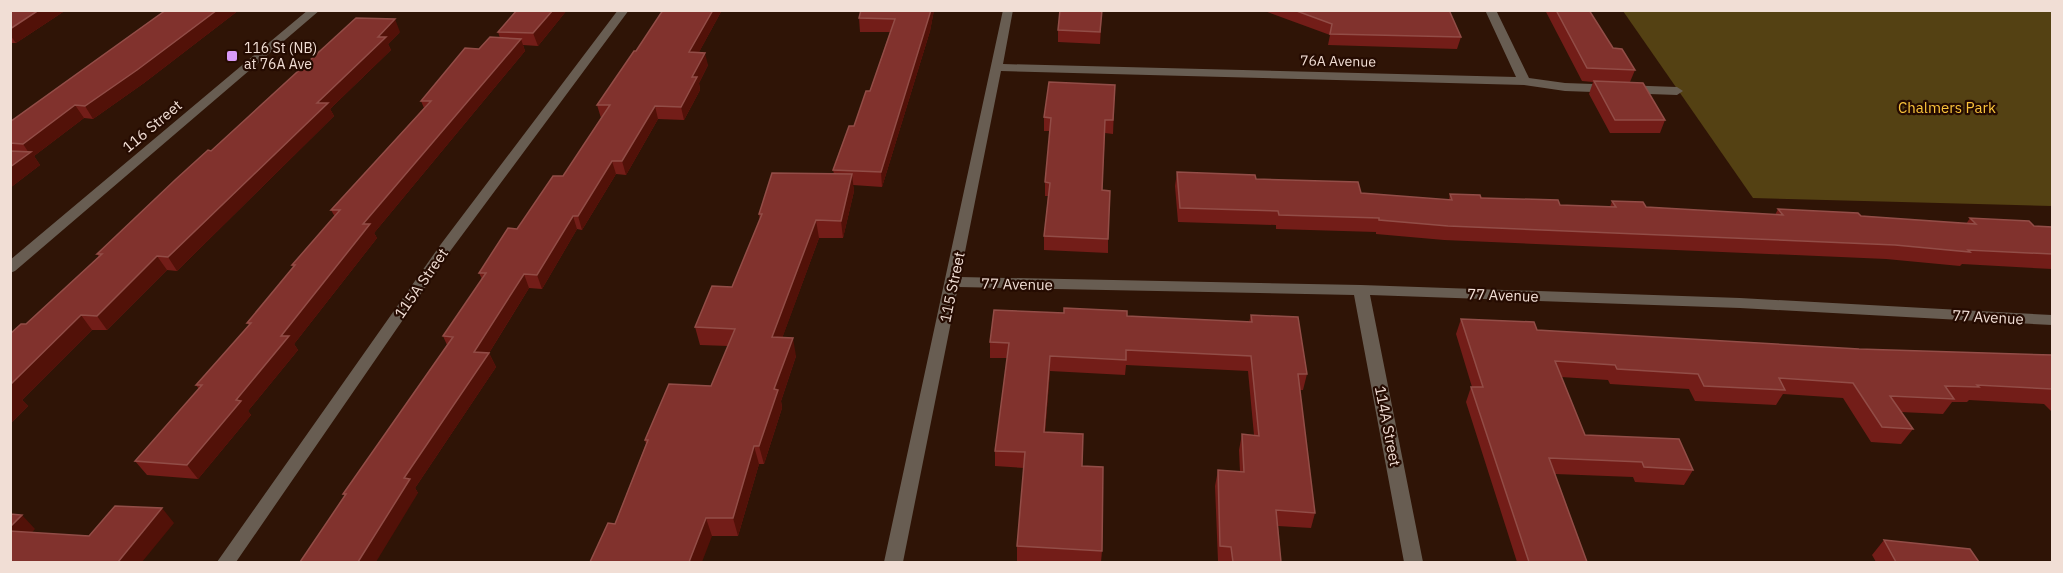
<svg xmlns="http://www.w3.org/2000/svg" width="2063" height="573" viewBox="0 0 2063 573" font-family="'IBM Plex Sans',sans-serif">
	<rect width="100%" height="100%" fill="#2f1406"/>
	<path fill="#544113" d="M1623,11H2052V206L1753,198Z"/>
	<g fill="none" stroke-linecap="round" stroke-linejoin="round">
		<path fill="#685d52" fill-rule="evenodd" d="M308,10H320L15,271L10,273V260Z
			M618,10H629L451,250L236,562H217L441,244Z
			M1003,10H1013L1003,64L1516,77L1485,10H1496L1529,78L1565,83L1677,87L1683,91L1677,95L1565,91L1524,85L1001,71L960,277L1361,285L1740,298L2052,315V325L1740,308L1370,295L1423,562H1404L1354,295L958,287L903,562H884Z"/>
	</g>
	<path fill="#731d18" d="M10,10H66L16,43H10Z
		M166,10H239L144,83L93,119L84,118L34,156L40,165L10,188V122Z
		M567,10L538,46L523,45L525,51L374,233L377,238L294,344L298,350L248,411L251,415L198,479L147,475L135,461L199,389L196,385L249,325L247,323L293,268L292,265L335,217L331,210L424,108L421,101L479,49L500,38L498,32Z
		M663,10H722L699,52L708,65L699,83L700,90L684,120L658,119L626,175L616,174L582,230L577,229L542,289L529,288L489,353L496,367L415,488L418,493L345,496L343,494L447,345L443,336L482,279L479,273L563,176L601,118L597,105L636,51Z
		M861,10H934L930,31L882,187L853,185L854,191L843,238H819L782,338L796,356L781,401L782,408L764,464H759L738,536H712L615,524L646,444L645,440L711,386L728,346L700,345L695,327L732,287L760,220L759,214L834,174L833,170L870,91L890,32H860L859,18Z
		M1102,10L1100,44L1058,42V30Z
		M1262,10H1449L1461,37L1457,49L1328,45L1330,35Z
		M1545,10H1589L1613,48L1635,70L1630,82L1665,120L1660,133H1610L1589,94L1593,82L1582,81Z
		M400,32L388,44L391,50L330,109L334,116L177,271L167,270L107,330H92L22,400L28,406L10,424L26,324L99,257L97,254L211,151Z
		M1115,85L1113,134L1105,133L1102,190L1108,239V253L1044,250V236L1048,196H1045V182L1050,131H1044V117Z
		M1177,172L1256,179L1361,193L1449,200L1450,194L1560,205L1610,207L1612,201L1646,207L1775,215L1778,209L1966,224L1970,218L2034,226L2052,227V269L1962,264L1960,266L1886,259L1444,240L1376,234V232L1276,229V225L1178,222L1175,186Z
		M1251,315L1307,374L1303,390H1300L1315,513L1311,528L1278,526L1281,562H1228L1218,561L1215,486L1218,470L1240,472L1239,450L1242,434L1254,435L1248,371L1126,365L1125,375L1050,371L1045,432L1082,466L1102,551L1101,562H1017V546L1024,468L995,466V451L1007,358H990V342L1127,316L1249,322Z
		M1461,319L1537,330L1859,349L2052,355V412L2044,404L1969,400L1967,402H1952L1943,414L1901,412L1913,429L1901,444L1871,442L1843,398L1783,394L1776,405L1695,401L1689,389L1610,384L1608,380L1561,377L1585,435L1693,470L1684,485L1635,482L1633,477L1555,474L1587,562H1517L1466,402L1471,387H1472L1456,334Z
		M1884,540L1979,562H1876L1872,555Z"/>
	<path fill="#521108" d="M39,10H66L16,43L10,35V29Z
		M217,10H239L144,83L93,119L85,106Z
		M553,10H567L538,46L533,33Z
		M713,10H722L692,65L689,52Z
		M931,10H934L930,31L882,187L881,172Z
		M395,19L400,32L388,44L391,50L330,109L334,116L177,271L168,257L317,103L378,37Z
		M521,39L525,51L374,233L377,238L294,344L298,350L248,411L251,415L198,479L187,465L236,400L281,336L363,224Z
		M705,53L708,65L699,83L700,90L684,120L681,107L692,77Z
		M75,105L84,118L34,156L40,165L10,188V167L29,153L23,144Z
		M655,106L658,119L626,175L622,161Z
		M612,161L616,174L582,230L578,216Z
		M852,174L854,191L843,238L841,221Z
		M573,216L577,229L542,289L537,275Z
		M816,220L819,238L776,355L772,337Z
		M157,256L167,270L107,330L97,316Z
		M524,274L529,288L484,361L489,353L496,367L415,488L418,493L376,562H358L474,352Z
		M81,315L92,330L22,400L28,406L10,424V385Z
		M793,338L796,356L781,401L782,408L764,464L759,446L774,389Z
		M1050,356V371L1044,448V432Z
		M754,446L759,464L738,536L733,518Z
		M162,508L174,523L142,562H118Z
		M22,515L35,529L21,545L10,534V527Z
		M706,518L712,536L702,562H689Z"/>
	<path fill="#81322d" stroke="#924d47" stroke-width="1.5" d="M10,10H39L10,29Z
		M166,10H217L137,70L85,106L75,105L23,144L10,143V122Z
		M517,10H553L533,33L498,32Z
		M663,10H713L689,52L705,53L692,77H697L681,107L655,106L622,161H612L578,216H573L537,275L524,274L474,352L489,353L404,478L410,479L358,562H300L346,494H343L453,337L443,336L486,273H479L508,228L517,229L553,176H563L610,105H597L634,51H636Z
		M861,10H931L881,172L833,170L849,126H854L866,91H870L895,19L859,18Z
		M1060,10H1102L1100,32L1058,30Z
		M1294,10H1449L1461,37L1330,34L1332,24Z
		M1556,10H1589L1613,48L1622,49L1635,70L1587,68Z
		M356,18L395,19L378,37H386L317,103H328L168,257L157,256L97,316L81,315L10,385V334L21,324H26L102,254H97L175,180L208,150L211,151Z
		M490,37L521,39L363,224H370L281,336H289L236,400L241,401L187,465L135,461L202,385H196L251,323H247L295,265H292L340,210H331L431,101H421L465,48L479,49Z
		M1594,81L1643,83L1665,120H1615Z
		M1049,82L1115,85L1113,120H1105L1102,190L1110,191L1108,239L1044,236L1050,183L1045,182L1051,118L1044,117Z
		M10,151L31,152L10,167Z
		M1177,172L1255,175L1256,179L1358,182L1361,193L1452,200L1450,194L1480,195L1481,198L1558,200L1560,205L1616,207L1612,201L1643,202L1646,207L1783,215L1778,209L1858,213L1861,216L1976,224L1970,218L2029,221L2034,226L2052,227V254L1968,250L1970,252L1895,245L1448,226L1379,220V218L1279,215L1278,211L1180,208Z
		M772,173L852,174L841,221L816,220L772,337L793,338L774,389L778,390L759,446H754L733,518H706L689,562H590L608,523L615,524L648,440H645L669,384L711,386L735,329L695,327L712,286L732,287L762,214H759Z
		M1064,308L1127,311V316L1252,322L1251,315L1298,317L1307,374H1298L1315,513L1276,510L1281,562H1233L1231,547L1220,546L1218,470L1244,472L1242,434L1259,436L1251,356L1126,350V360L1050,356L1044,432L1083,434L1082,466L1103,467L1102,551L1017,546L1025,452L995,451L1009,343L990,342L994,310L1064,313Z
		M1461,319L1534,322L1537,330L1859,349L2052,355V389L1977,385L1979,387L1945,386L1954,399L1890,396L1913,429L1882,427L1853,383L1779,378L1785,390L1704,386L1698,374L1617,369L1615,365L1555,361L1585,435L1679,439L1693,470L1644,467L1642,462L1549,458L1587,562H1529L1471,387H1483Z
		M115,506L162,508L118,562H10V531L89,536Z
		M10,514L22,515L10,527Z
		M1884,540L1970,549L1979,562H1896Z"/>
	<rect fill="#d89af8" stroke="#250b01" stroke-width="2" x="226" y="50" width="12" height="12" rx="3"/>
	<g text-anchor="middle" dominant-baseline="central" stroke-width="4.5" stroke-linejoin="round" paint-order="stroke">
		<g font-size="14" fill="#f1ded5" stroke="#250b01" text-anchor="start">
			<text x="244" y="48">116 St (NB)<tspan x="244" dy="16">at 76A Ave</tspan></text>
		</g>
		<g font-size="14" fill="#f1ded5" stroke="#250b01">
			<text transform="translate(1338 61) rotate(1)">76A Avenue</text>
		</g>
		<g font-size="15" fill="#fac33b" stroke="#250b01">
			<text x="1947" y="107">Chalmers Park</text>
		</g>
		<g font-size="15" fill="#f1ded5" stroke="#250b01">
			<text transform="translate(152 126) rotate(-40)">116 Street</text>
			<text transform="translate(421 283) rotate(-55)">115A Street</text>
			<text transform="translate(1017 284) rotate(1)">77 Avenue</text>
			<text transform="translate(952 287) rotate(-78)">115 Street</text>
			<text transform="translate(1503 295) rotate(2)">77 Avenue</text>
			<text transform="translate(1988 317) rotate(3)">77 Avenue</text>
			<text transform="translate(1388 426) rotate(79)">114A Street</text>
		</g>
	</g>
	<rect width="2063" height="573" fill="none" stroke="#f1ded5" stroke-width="24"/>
</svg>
